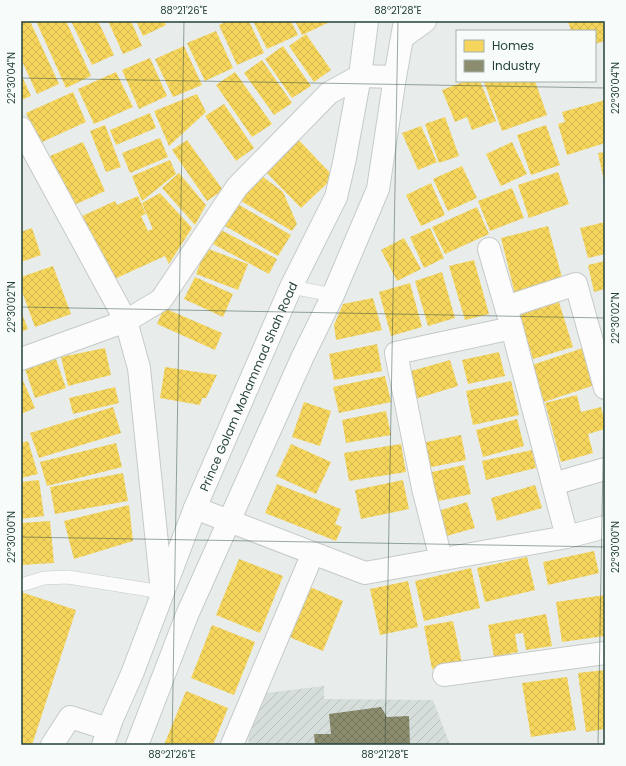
<svg xmlns="http://www.w3.org/2000/svg" width="626" height="766" viewBox="0 0 626 766" font-family="Poppins,sans-serif">
	<defs>
		<pattern id="industrial-furrows" width="10" height="10" patternUnits="userSpaceOnUse"><rect width="10" height="10" fill="#d6dedb"/><path d="M-1 1l2-2M0 10L10 0M9 11l2-2" fill="none" stroke="#b8c0bd"/></pattern>
		<pattern id="homes-cross-hatch" width="8" height="8" patternUnits="userSpaceOnUse"><rect width="8" height="8" fill="#f6d55c"/><path d="M0 0l8 8M0 8l8-8" fill="none" stroke="#d3b851"/></pattern>
		<pattern id="industry-cross-hatch" width="8" height="8" patternUnits="userSpaceOnUse"><rect width="8" height="8" fill="#8c8c6e"/><path d="M0 0l8 8M0 8l8-8" fill="none" stroke="#72745b"/></pattern>
	</defs>
	<rect width="100%" height="100%" fill="#e8edeb"/>
	<path fill="url(#industrial-furrows)" d="M324,686V699L433,700L450,745H249L247,725L258,694Z"/>
	<path fill="url(#homes-cross-hatch)" d="M21,21H30L59,84L37,94L21,59Z
		M36,21H66L91,76L66,88Z
		M71,21H98L114,55L92,65Z
		M108,21H131L142,46L123,54Z
		M136,21H164L166,25L143,36Z
		M228,21H249L264,53L237,65L219,25Z
		M253,21H291L298,35L267,49Z
		M295,21H332L302,35Z
		M568,21H605V41L595,44V31H571Z
		M216,31L233,68L205,81L187,43Z
		M306,34L331,70L314,82L289,46Z
		M184,46L202,85L173,97L155,59Z
		M283,46L311,86L292,98L265,59Z
		M150,58L167,96L139,109L122,70Z
		M262,60L292,103L274,115L244,73Z
		M116,72L133,107L94,124L78,89Z
		M235,72L272,124L252,137L216,85Z
		M21,74L31,96L21,100Z
		M466,81H480L496,121L472,130L467,117L455,122L442,90Z
		M488,81H535L547,115L502,131L484,82Z
		M73,92L86,122L40,143L26,113Z
		M197,94L206,112L169,146L154,111Z
		M605,100V143L567,155L558,124L565,122L562,112Z
		M224,104L254,148L236,161L205,116Z
		M150,113L156,128L116,145L110,130Z
		M445,117L459,156L439,163L425,124Z
		M105,125L121,167L106,172L90,131Z
		M546,125L560,165L531,175L517,135Z
		M421,126L437,162L418,170L402,133Z
		M295,136L334,177L301,208L262,168Z
		M160,138L168,157L130,173L122,153Z
		M187,140L223,190L207,201L172,150Z
		M83,142L105,191L72,206L50,156Z
		M512,142L527,174L501,186L486,154Z
		M605,152V181H604L598,153Z
		M170,160L176,174L142,201L132,176Z
		M462,166L477,198L448,211L433,179Z
		M558,172L569,204L529,218L518,185Z
		M179,173L206,205L195,225L162,188Z
		M258,173L283,192L297,224L292,231L241,201Z
		M431,183L445,215L421,226L406,195Z
		M512,188L524,218L490,231L478,201Z
		M160,193L192,228L169,264L165,256L110,281L80,217L115,201L117,205L138,196L146,214L141,216L148,231L153,229L159,244L142,203Z
		M236,203L291,235L278,256L223,225Z
		M477,207L489,234L445,254L432,227Z
		M605,222V254L588,258L580,228Z
		M548,226L563,281L515,294L501,238Z
		M32,228L41,255L21,262V232Z
		M430,228L444,258L424,268L410,237Z
		M221,230L277,259L269,274L213,244Z
		M404,238L421,269L397,281L381,250Z
		M206,248L248,264L238,290L196,274Z
		M474,260L489,314L465,320L449,266Z
		M605,261V289L594,292L588,265Z
		M53,266L71,314L35,327L21,289V277Z
		M442,272L455,318L428,326L415,281Z
		M195,277L233,294L223,317L184,299Z
		M410,283L422,327L391,336L379,292Z
		M557,296L573,347L533,359L517,308Z
		M373,298L382,330L336,340L334,325L343,304Z
		M164,308L222,333L215,350L157,324Z
		M21,311L28,329L21,332Z
		M377,344L382,371L334,380L329,354Z
		M105,348L111,375L68,386L61,357Z
		M583,348L595,385L544,402L532,365Z
		M499,352L505,376L468,384L462,360Z
		M56,359L66,388L35,398L25,369Z
		M450,360L458,386L412,400L404,373Z
		M165,367L217,375L206,398H202L200,405L160,398Z
		M21,376L35,408L21,414Z
		M385,376L391,402L339,413L333,387Z
		M511,381L519,415L473,425L466,391Z
		M115,387L119,403L73,414L69,398Z
		M577,395L581,412L601,407L605,423V429L588,434L593,453L561,462L545,403Z
		M304,402L331,411L320,446L292,437Z
		M113,407L121,433L39,458L30,433Z
		M386,411L391,435L346,443L342,420Z
		M517,419L524,446L483,457L476,430Z
		M461,435L466,460L427,468L422,443Z
		M28,441L38,474L21,478V443Z
		M116,443L122,467L47,486L40,462Z
		M291,444L331,462L316,494L276,476Z
		M401,444L406,472L349,481L344,453Z
		M532,450L536,468L486,480L482,461Z
		M464,465L471,494L434,502L427,473Z
		M123,473L128,501L55,514L50,487Z
		M39,480L44,516L21,519V482Z
		M403,480L409,509L361,519L355,490Z
		M277,484L341,509L335,524L342,527L336,541L265,513Z
		M535,485L542,508L497,521L491,498Z
		M467,502L475,528L443,537L435,512Z
		M129,505L133,541L74,559L64,521Z
		M50,521L54,563L21,565V523Z
		M594,551L599,573L548,585L543,562Z
		M527,557L535,590L485,602L477,568Z
		M239,559L283,576L260,633L216,615Z
		M471,568L480,608L424,621L415,581Z
		M408,581L418,627L380,635L370,589Z
		M303,584L343,601L323,651L282,634Z
		M21,592L76,610L32,745L21,743Z
		M605,595V636L562,642L556,602Z
		M546,614L552,646L526,650L523,633L515,634L518,652L494,657L488,625Z
		M453,621L462,663L432,669L424,626Z
		M212,625L255,642L234,695L191,678Z
		M605,670V729L586,732L578,673Z
		M567,677L576,730L531,737L522,683Z
		M186,691L228,708L213,745H164Z"/>
	<path fill="url(#industry-cross-hatch)" d="M381,707L387,717L409,716L410,745H315L314,734H331L329,714Z"/>
	<g fill="none" stroke-linecap="round" stroke-linejoin="round">
		<g stroke="#c5cac8" stroke-width="14">
			<path id="lane" d="M291,287L333,295
				M21,585L44,578L68,577L162,592"/>
		</g>
		<g stroke="#c5cac8" stroke-width="24">
			<path id="street" d="M403,37L425,21
				M21,128L126,321L139,368L162,592
				M489,249L512,328L567,537
				M506,307L576,284L605,388
				M21,359L126,321L161,300L237,187L329,93L360,76L395,77
				M553,484L605,469
				M195,508L365,573L567,537L605,527
				M441,559L423,488L396,353L512,328
				M444,675L605,653
				M52,745L70,717L108,729
				M232,745L313,553"/>
		</g>
		<g stroke="#c3cbc8" stroke-width="24">
			<g id="secondary">
				<path id="s1" d="M103,745L112,719L132,674L195,508L291,287L336,197L344,163L360,76L367,21"/>
				<path d="M137,745L187,615L303,356L333,295L378,189L395,77L405,21"/>
			</g>
		</g>
		<use href="#lane" stroke="#fcfcfc" stroke-width="13"/>
		<use href="#street" stroke="#fcfcfc" stroke-width="22"/>
		<use href="#secondary" stroke="#fcfcfc" stroke-width="22"/>
	</g>
	<path fill="none" stroke="#24423a" stroke-width="1" stroke-opacity="0.45" d="M21,78L605,88M21,307L605,318M21,537L605,547M172,745L184,21M385,745L398,21M598,745L605,347"/>
	<g text-anchor="middle" dominant-baseline="central" stroke-width="4" stroke-linejoin="round" paint-order="stroke">
		<g font-size="12" fill="#24423a" stroke="#f7fbf9">
			<text stroke="none"><textPath href="#s1" startOffset="387">Prince Golam Mohammad Shah Road</textPath></text>
		</g>
	</g>
	<rect width="626" height="766" fill="none" stroke="#f7fbf9" stroke-width="44"/>
	<rect x="456" y="30" width="140" height="52" fill="#f7fbf9" stroke="#a3b1ad"/>
	<rect x="464" y="40" width="20" height="12" fill="#f6d55c" stroke="#a3b1ad"/>
	<text x="492" y="50" font-size="12" fill="#24423a">Homes</text>
	<rect x="464" y="60" width="20" height="12" fill="#8c8c6e" stroke="#a3b1ad"/>
	<text x="492" y="70" font-size="12" fill="#24423a">Industry</text>
	<rect x="22" y="22" width="582" height="722" fill="none" stroke="#24423a" stroke-width="1.5"/>
	<g font-size="10" text-anchor="middle" fill="#24423a">
		<text x="184" y="14">88°21'26"E</text>
		<text x="398" y="14">88°21'28"E</text>
		<text transform="translate(11 78) rotate(-90)" y="4">22°30'04"N</text>
		<text transform="translate(615 88) rotate(-90)" y="4">22°30'04"N</text>
		<text transform="translate(11 307) rotate(-90)" y="4">22°30'02"N</text>
		<text transform="translate(615 318) rotate(-90)" y="4">22°30'02"N</text>
		<text transform="translate(11 537) rotate(-90)" y="4">22°30'00"N</text>
		<text transform="translate(615 547) rotate(-90)" y="4">22°30'00"N</text>
		<text x="172" y="758">88°21'26"E</text>
		<text x="385" y="758">88°21'28"E</text>
	</g>
</svg>
